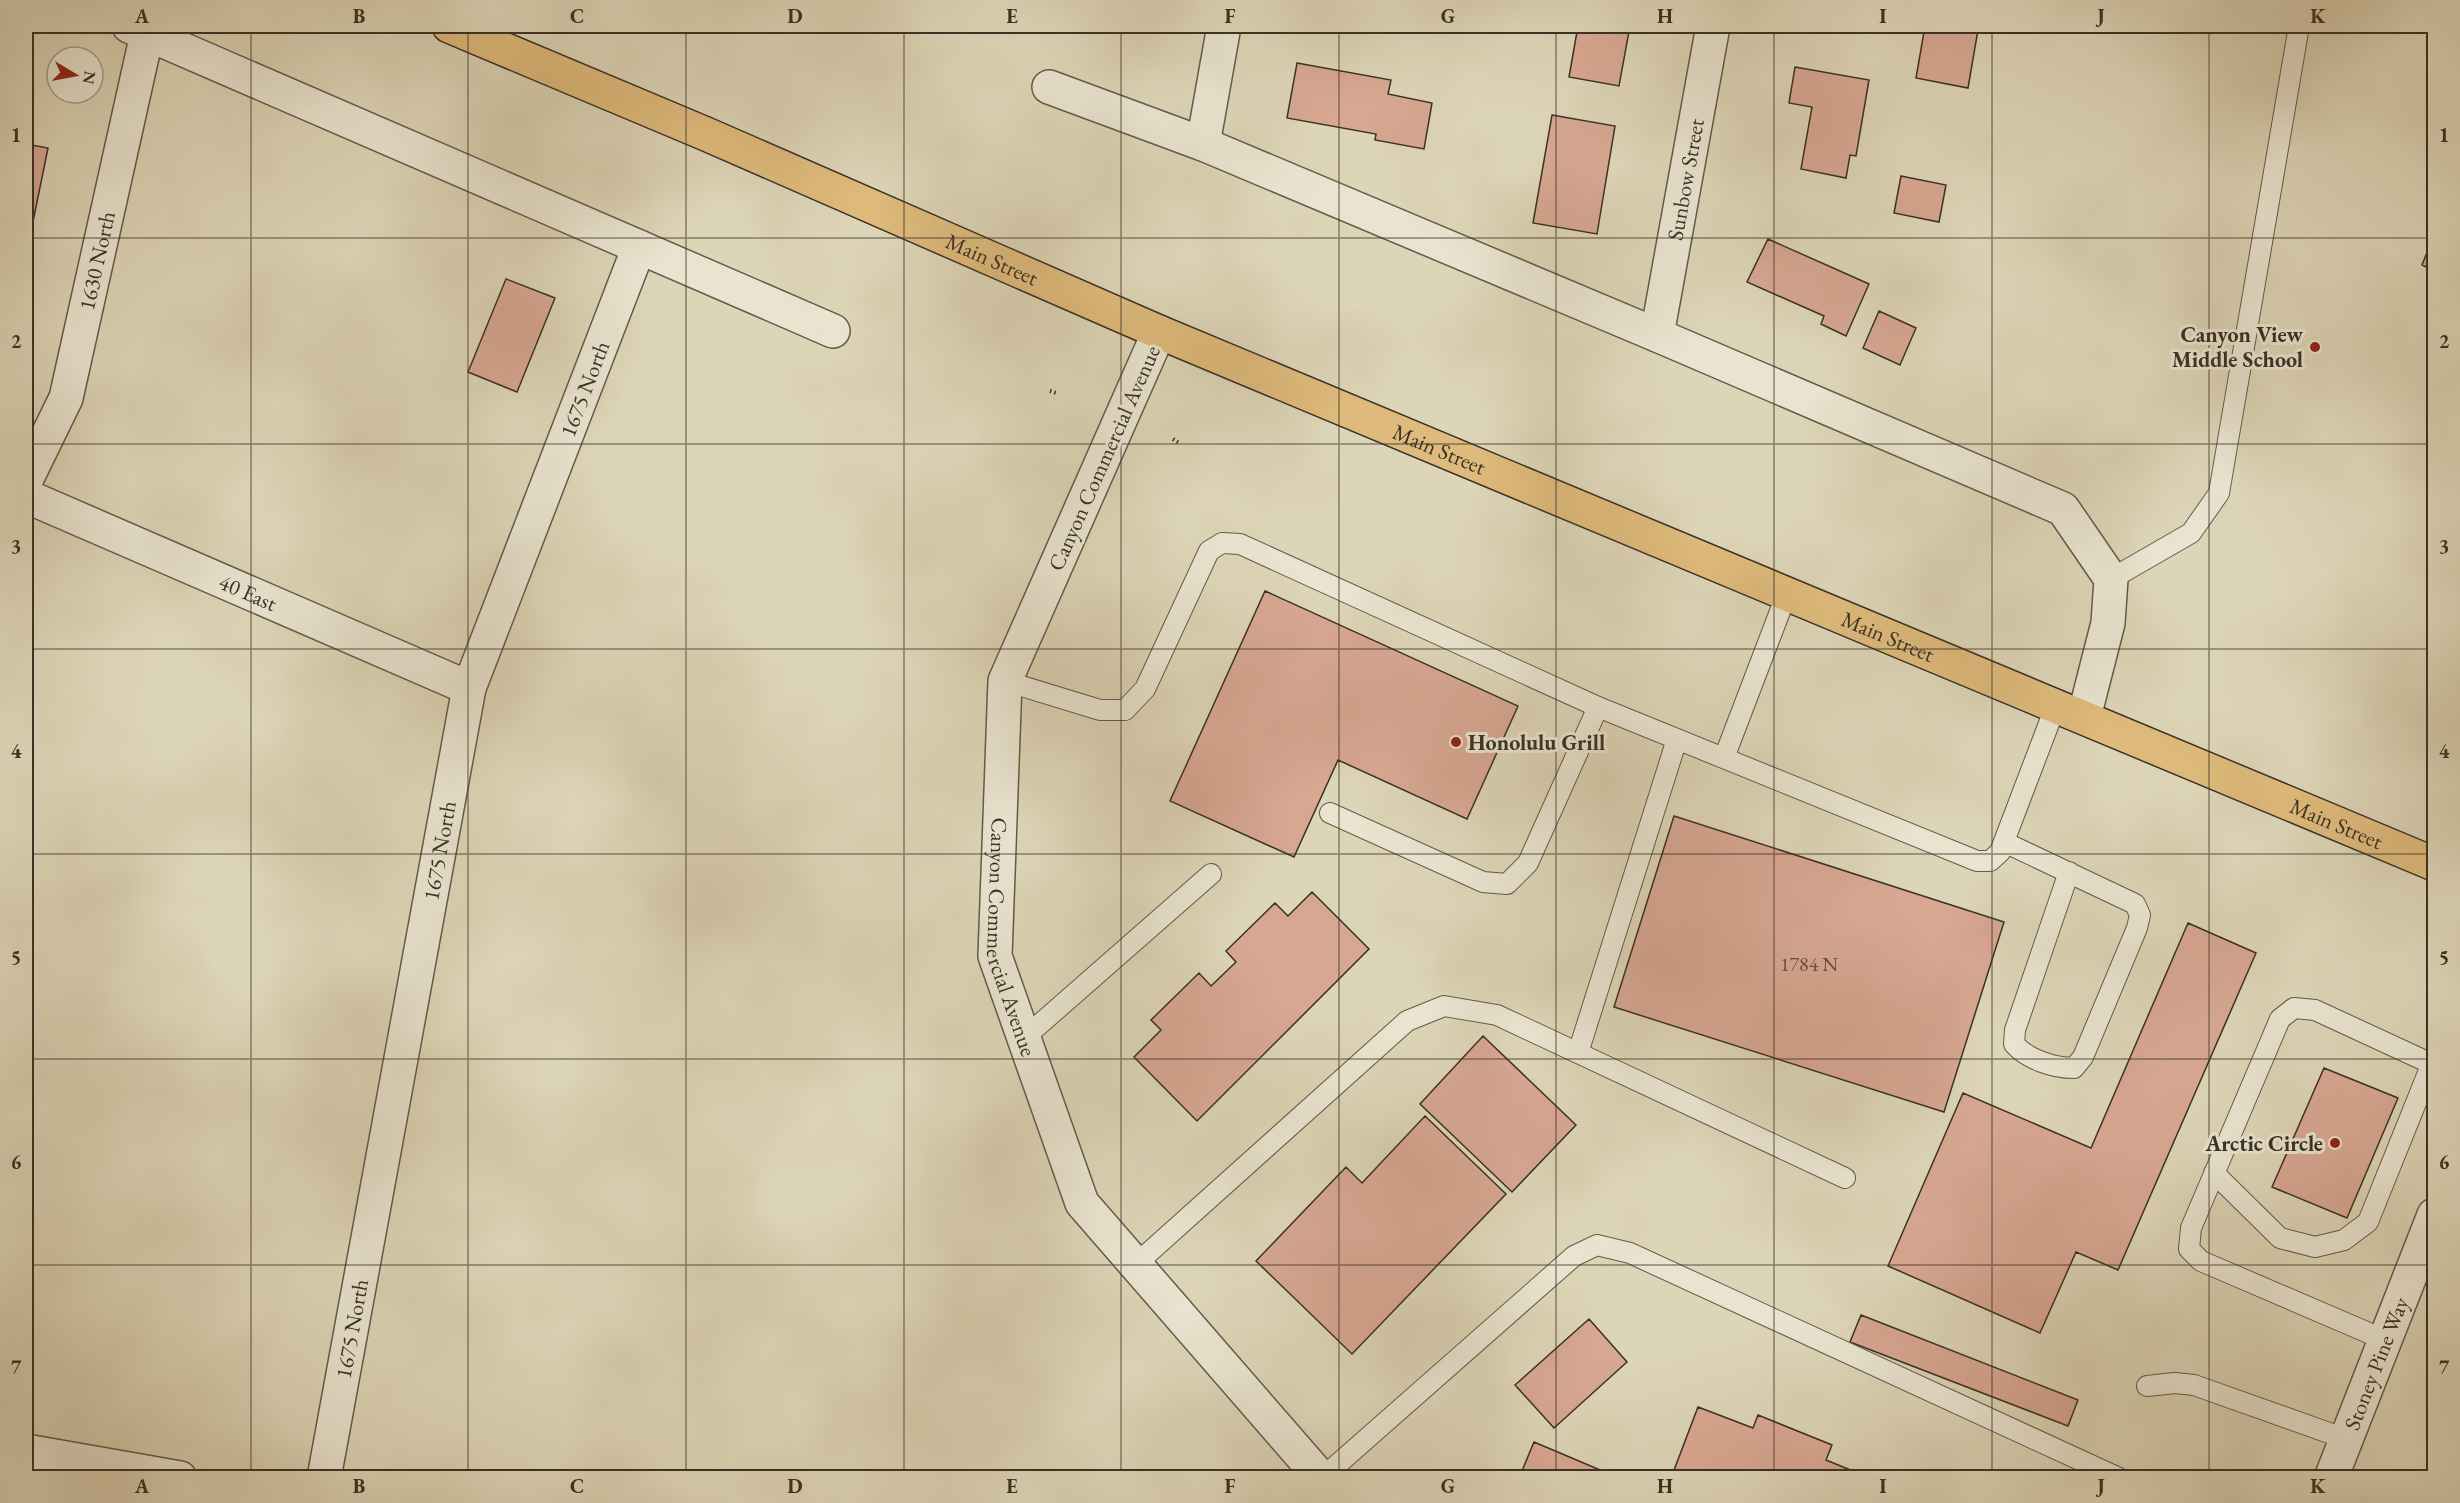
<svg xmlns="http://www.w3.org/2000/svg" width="2460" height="1503" viewBox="0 0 2460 1503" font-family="'EB Garamond',serif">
	<rect width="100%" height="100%" fill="#ddd5b7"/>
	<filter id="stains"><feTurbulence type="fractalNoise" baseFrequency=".00333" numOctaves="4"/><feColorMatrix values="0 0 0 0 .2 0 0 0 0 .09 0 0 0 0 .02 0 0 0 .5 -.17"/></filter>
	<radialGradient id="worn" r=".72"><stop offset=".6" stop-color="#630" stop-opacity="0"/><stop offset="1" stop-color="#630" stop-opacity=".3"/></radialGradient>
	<path fill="#d7a792" stroke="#3a3125" stroke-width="1.5" d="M1578,26H1630L1619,86L1569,77Z
		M1822,26H1862L1861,32Z
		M1925,26H1950L1978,30L1968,88L1916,78Z
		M1297,63L1391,80L1388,94L1432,103L1424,149L1375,140L1376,134L1287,118Z
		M1795,67L1869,80L1856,156L1850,155L1846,178L1801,169L1812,107L1789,103Z
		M1552,115L1615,126L1597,234L1533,223Z
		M26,144L48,148L26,256Z
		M1901,176L1946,185L1939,222L1894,213Z
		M2434,235V271L2422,265Z
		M1768,239L1869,284L1846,336L1821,324L1824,316L1747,282Z
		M506,279L555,298L517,392L468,372Z
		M1879,311L1916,328L1900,365L1863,348Z
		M1265,591L1518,706L1467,819L1338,760L1294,857L1170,801Z
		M1674,816L2004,922L1944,1112L1614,1007Z
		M1312,892L1369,949L1197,1121L1134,1057L1161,1030L1151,1020L1199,973L1211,986L1236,962L1226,951L1275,903L1288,916Z
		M2188,923L2256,953L2118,1270L2076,1252L2040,1333L1888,1266L1963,1093L2091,1148Z
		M1483,1036L1576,1125L1512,1192L1420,1104Z
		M2324,1068L2398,1098L2347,1218L2272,1187Z
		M1425,1116L1506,1194L1352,1354L1256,1261L1346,1167L1362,1183Z
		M1861,1315L2078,1400L2068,1426L1850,1342Z
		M1589,1319L1627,1362L1554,1428L1515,1385Z
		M1698,1407L1753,1428L1758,1415L1832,1445L1826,1460L1870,1478H1671Z
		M1534,1442L1619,1478H1519Z"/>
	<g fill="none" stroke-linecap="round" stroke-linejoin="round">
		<g stroke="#635a4a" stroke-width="22">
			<path id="service" d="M2111,579L2191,533L2219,493L2299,26
				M1005,681L1100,710H1125L1145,689L1209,551L1222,543L1240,544L1598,707L1528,863L1507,884L1483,882L1330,813
				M1598,707L1977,861H1990L2000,852L2056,705
				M1724,758L1787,593
				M2004,842L2135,904L2140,915L2137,928L2083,1057L2074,1068C2053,1068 2027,1059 2014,1044L2015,1030L2069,872
				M1024,1038L1211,874
				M1578,1053L1677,739
				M2214,1173L2280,1238L2315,1247L2344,1240L2368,1222L2432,1063
				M1135,1265L1407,1021L1444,1006L1497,1015L1845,1178
				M2385,1340L2201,1261L2189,1249L2191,1228L2280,1019L2294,1008L2315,1010L2434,1065
				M2147,1386L2175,1383L2194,1385L2346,1439
				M1322,1478L1574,1256L1597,1245L1630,1253L2119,1478"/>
		</g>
		<g stroke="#635a4a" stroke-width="36">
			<g id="minor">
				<path d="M129,26L833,331"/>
				<path d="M1049,87L1203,144L1657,335L2063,509L2111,579L2108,623L2084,717"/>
				<path d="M1203,144L1224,26"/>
				<path id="s1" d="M1159,332L1005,681L995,956L1082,1203L1321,1478"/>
				<path id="s2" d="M1657,335L1713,26"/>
				<path id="s3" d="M26,480L66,398L147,34"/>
				<path id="s4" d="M26,496L469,688"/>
				<path d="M26,1451L180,1478"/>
				<path id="s5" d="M324,1478L469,688L639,247"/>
				<path id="s6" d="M2331,1478L2434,1215"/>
			</g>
		</g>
		<g stroke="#3a3125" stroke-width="36">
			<g id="primary">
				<path id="s7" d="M449,26L706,134L1159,332L2434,864"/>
			</g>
		</g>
		<path stroke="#3a3125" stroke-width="4" stroke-dasharray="1.5 3" stroke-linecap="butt" d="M1050,391L1056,393
			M1173,439L1179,443"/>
		<use href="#service" stroke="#e9e4d0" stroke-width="20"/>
		<use href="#minor" stroke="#e9e4d0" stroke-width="33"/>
		<use href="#primary" stroke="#deba7c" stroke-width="33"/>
	</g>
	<path fill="none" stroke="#3a3125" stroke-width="1.5" stroke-opacity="0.55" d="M251,26V1478M468,26V1478M686,26V1478M904,26V1478M1121,26V1478M1339,26V1478M1556,26V1478M1774,26V1478M1992,26V1478M2209,26V1478M26,238H2434M26,444H2434M26,649H2434M26,854H2434M26,1059H2434M26,1265H2434"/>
	<g fill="#8f2418" stroke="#e9e4d0" stroke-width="2">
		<circle cx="2315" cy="347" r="6"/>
		<circle cx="1456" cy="742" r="6"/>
		<circle cx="2335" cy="1143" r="6"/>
	</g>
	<g text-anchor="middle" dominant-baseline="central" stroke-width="6" stroke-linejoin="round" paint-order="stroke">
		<g font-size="20" fill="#614e40">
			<text x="1809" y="964">1784 N</text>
		</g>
		<g font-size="22" fill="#3a3125" stroke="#e9e4d0">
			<text stroke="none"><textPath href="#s2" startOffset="158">Sunbow Street</textPath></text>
			<text stroke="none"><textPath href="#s7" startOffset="591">Main Street</textPath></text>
			<text stroke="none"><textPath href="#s3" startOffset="232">1630 North</textPath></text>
			<text stroke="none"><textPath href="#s5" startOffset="1124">1675 North</textPath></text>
			<text stroke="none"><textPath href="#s7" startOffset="1077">Main Street</textPath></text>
			<text transform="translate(1104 458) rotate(-66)">Canyon Commercial Avenue</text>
			<text stroke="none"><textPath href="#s4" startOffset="242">40 East</textPath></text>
			<text stroke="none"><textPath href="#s7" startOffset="1563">Main Street</textPath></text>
			<text stroke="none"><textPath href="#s7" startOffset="2049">Main Street</textPath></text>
			<text stroke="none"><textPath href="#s5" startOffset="638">1675 North</textPath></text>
			<text stroke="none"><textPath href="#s1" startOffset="640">Canyon Commercial Avenue</textPath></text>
			<text stroke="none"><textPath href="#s5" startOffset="152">1675 North</textPath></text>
			<text stroke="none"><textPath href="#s6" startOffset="123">Stoney Pine Way</textPath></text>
		</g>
		<g font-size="22" font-weight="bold" fill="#3a3125" stroke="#e9e4d0" text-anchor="end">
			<text x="2303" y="334">Canyon View<tspan x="2303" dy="25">Middle School</tspan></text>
			<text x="1468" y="742" text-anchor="start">Honolulu Grill</text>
			<text x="2323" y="1143">Arctic Circle</text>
		</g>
	</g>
	<rect width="2460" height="1503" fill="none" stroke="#ddd5b7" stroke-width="66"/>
	<g transform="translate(75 75) rotate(100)"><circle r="28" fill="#e9e4d0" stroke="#a39c8c" stroke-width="1.5"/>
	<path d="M0-4.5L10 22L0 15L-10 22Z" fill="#8f2418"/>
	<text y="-9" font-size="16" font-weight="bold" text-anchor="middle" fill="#3a3125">N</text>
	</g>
	<rect x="33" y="33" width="2394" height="1437" fill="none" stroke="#3a3125" stroke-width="2"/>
	<g font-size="20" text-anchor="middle" font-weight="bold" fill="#3a3125">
		<text x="142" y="23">A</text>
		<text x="359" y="23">B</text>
		<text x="577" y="23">C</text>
		<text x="795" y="23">D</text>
		<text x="1012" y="23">E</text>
		<text x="1230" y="23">F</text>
		<text x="1448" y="23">G</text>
		<text x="1665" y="23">H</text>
		<text x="1883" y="23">I</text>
		<text x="2101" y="23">J</text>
		<text x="2318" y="23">K</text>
		<text x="16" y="142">1</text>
		<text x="2444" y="142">1</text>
		<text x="16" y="348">2</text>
		<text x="2444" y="348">2</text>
		<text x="16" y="553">3</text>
		<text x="2444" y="553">3</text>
		<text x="16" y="758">4</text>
		<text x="2444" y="758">4</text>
		<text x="16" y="964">5</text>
		<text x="2444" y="964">5</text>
		<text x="16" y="1169">6</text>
		<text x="2444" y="1169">6</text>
		<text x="16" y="1374">7</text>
		<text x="2444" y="1374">7</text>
		<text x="142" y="1493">A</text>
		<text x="359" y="1493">B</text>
		<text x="577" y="1493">C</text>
		<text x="795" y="1493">D</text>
		<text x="1012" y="1493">E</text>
		<text x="1230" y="1493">F</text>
		<text x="1448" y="1493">G</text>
		<text x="1665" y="1493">H</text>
		<text x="1883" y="1493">I</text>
		<text x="2101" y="1493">J</text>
		<text x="2318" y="1493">K</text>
	</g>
	<rect width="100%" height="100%" filter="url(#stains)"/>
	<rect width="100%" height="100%" fill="url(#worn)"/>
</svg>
